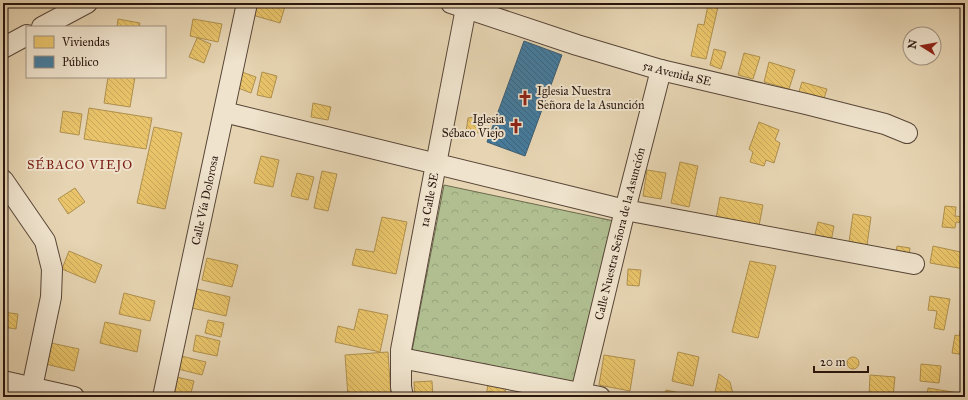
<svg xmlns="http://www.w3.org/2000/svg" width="968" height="400" viewBox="0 0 968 400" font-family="'IM FELL Great Primer',serif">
	<defs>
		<pattern id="park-crowns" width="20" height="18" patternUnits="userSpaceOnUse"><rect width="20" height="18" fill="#b0be90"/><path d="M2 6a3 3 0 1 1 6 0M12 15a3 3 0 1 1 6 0" fill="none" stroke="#97a37b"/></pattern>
		<pattern id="homes-back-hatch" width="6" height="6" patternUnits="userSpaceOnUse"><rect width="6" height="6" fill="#e9c46a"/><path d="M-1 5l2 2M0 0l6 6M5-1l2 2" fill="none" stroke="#c8a85b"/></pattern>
		<pattern id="public-back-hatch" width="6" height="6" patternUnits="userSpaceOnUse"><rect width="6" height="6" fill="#457b9d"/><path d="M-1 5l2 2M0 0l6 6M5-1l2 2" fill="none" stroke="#3a647e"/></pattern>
	</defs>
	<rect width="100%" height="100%" fill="#e6d4b2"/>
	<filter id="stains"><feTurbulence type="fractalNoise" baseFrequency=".005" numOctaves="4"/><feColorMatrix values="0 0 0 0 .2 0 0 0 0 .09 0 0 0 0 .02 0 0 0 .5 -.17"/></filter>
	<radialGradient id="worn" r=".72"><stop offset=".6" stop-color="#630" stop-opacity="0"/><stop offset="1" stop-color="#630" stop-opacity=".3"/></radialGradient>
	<path fill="url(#park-crowns)" stroke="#6c6a4f" d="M444,185L614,221L575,384L412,351Z"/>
	<path fill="url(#homes-back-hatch)" stroke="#af904e" d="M252,3H286L280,23L249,14Z
		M708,5L718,7L706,59L691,56L698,24L704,25Z
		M118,19L140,23L139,27H117Z
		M193,19L222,24L218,42L190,36Z
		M197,38L211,44L204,63L189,57Z
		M714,49L726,52L721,69L710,65Z
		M744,53L760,57L753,79L738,75Z
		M769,62L795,70L789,89L764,82Z
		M239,71L256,77L251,93L233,86Z
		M262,72L277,76L271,98L257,95Z
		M108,77H135L130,107L104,103Z
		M802,82L827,89L822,105L797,98Z
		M313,103L331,107L328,120L311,117Z
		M89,108L152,118L146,149L84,139Z
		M63,111L82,114L79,135L60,132Z
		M477,117L480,133L466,132L468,118Z
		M759,122L779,130L775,140L780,143L774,163L766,160L764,166L750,162L753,152L749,149Z
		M154,127L182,133L165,209L137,203Z
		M261,156L279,160L273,187L254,183Z
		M680,162L698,166L689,207L671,203Z
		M647,170L666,173L661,199L643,196Z
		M322,171L337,174L328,211L314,208Z
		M297,173L314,177L308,200L291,196Z
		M75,188L85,202L68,214L58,199Z
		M720,197L763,205L758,231L715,224Z
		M945,206L956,207L955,216L964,217V223L956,222L955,228L942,227Z
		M853,214L871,217L867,245L849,242Z
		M382,217L407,222L396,274L352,265L356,249L374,252Z
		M818,222L834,226L830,247L813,243Z
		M897,246L910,248L908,264L895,262Z
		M933,246L965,253V262L964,269L930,263Z
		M69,251L102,265L95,283L62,269Z
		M207,258L238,265L232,287L202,280Z
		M750,261L776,266L758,338L732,332Z
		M628,269L641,270L639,286L627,285Z
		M197,289L230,297L226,316L192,308Z
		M124,293L155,301L150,321L119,314Z
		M930,296L950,299L944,330L934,328L937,311L928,310Z
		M359,309L388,315L380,352L335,342L338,326L354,330Z
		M3,312L18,314L16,329L3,327Z
		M208,320L224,323L221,337L205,333Z
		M105,322L141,330L137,352L100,343Z
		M962,323L965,324V355L952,353L955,335L959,336Z
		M196,335L220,341L217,356L193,351Z
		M51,343L79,349L74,371L46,364Z
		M388,352L391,397H348L345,355Z
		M678,352L699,357L693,386L672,381Z
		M604,355L635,360L630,391L599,385Z
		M181,356L206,362L202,375L178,369Z
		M847 363a6 6 0 1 1 12 0a6 6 0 1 1-12 0Z
		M921,364L941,366L939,383L920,381Z
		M719,374L730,382L733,394L749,397H714Z
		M870,375L895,377L893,397L869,396Z
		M172,376L194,381L190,397L186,396L185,397H167Z
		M432,381L433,397H415L414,382Z
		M488,384L506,387L504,397H486Z
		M928,388L965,394V397H927Z
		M666,390L680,393L679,397H664Z
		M489,391L506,396V397H488Z"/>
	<path fill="url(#public-back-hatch)" stroke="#3d5d72" d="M524,41L562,55L525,156L487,142Z"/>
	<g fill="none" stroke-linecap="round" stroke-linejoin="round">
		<g stroke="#584637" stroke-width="22">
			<g id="minor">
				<path id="s1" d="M451,3L577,45L661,70L806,104L885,124L907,133"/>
				<path d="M42,27L87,3"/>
				<path d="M3,48L27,35"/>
				<path d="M224,112L625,210L914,264"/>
				<path d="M3,180L45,241L52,269L51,297L30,397"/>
				<path d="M401,358L600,397"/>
				<path d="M3,381L74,397"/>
				<path id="s2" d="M163,397L247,3"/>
				<path id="s3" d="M403,397L401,387V350L436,164L467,3"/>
				<path id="s4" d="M580,397L625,210L661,70"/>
			</g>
		</g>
		<use href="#minor" stroke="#efe3cd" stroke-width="20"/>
	</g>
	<defs>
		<g id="church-bare" transform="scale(1.2)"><path d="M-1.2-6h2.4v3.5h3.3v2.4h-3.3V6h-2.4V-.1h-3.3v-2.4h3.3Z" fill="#8f2418" stroke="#efe3cd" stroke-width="2.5" paint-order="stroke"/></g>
	</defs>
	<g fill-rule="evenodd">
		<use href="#church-bare" x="525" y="98"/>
		<use href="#church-bare" x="516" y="126"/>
	</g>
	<g text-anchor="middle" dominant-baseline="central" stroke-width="4" stroke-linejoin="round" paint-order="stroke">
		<g font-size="12" fill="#29160e" stroke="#efe3cd">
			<text stroke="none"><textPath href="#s1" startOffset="237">5a Avenida SE</textPath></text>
			<text stroke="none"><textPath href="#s2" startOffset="201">Calle Vía Dolorosa</textPath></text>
			<text stroke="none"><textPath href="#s3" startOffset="200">1a Calle SE</textPath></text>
			<text stroke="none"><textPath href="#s4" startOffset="168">Calle Nuestra Señora de la Asunción</textPath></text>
		</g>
		<g font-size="12" fill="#29160e" stroke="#efe3cd" text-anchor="start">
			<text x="537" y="91">Iglesia Nuestra<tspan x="537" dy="14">Señora de la Asunción</tspan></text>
			<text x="504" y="119" text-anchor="end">Iglesia<tspan x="504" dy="14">Sébaco Viejo</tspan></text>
		</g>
		<g font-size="13" letter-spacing="1" fill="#7a1f14" stroke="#efe3cd">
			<text x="80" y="165">SÉBACO VIEJO</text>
		</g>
	</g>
	<rect width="968" height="400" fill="none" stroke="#e6d4b2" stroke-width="16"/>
	<rect x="4" y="4" width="960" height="392" fill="none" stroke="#29160e" stroke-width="2"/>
	<rect x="8" y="8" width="952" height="384" fill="none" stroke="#29160e"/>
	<rect x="26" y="26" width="140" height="52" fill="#efe3cd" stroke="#a09181"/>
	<rect x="34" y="36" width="20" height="12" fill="#e9c46a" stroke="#a09181"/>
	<text x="62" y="46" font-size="12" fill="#29160e">Viviendas</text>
	<rect x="34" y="56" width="20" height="12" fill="#457b9d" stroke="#a09181"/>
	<text x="62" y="66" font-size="12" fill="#29160e">Público</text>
	<g transform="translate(922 46) rotate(281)"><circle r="19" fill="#efe3cd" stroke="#a09181"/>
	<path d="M0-3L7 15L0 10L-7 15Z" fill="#8f2418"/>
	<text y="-6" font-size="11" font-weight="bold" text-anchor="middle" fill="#29160e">N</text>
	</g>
	<path d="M814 366v6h54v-6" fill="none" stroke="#29160e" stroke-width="2"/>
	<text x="820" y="366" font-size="12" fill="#29160e" stroke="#efe3cd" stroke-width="3" paint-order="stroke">20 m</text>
	<rect width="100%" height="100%" filter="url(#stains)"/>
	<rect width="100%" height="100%" fill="url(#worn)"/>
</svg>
